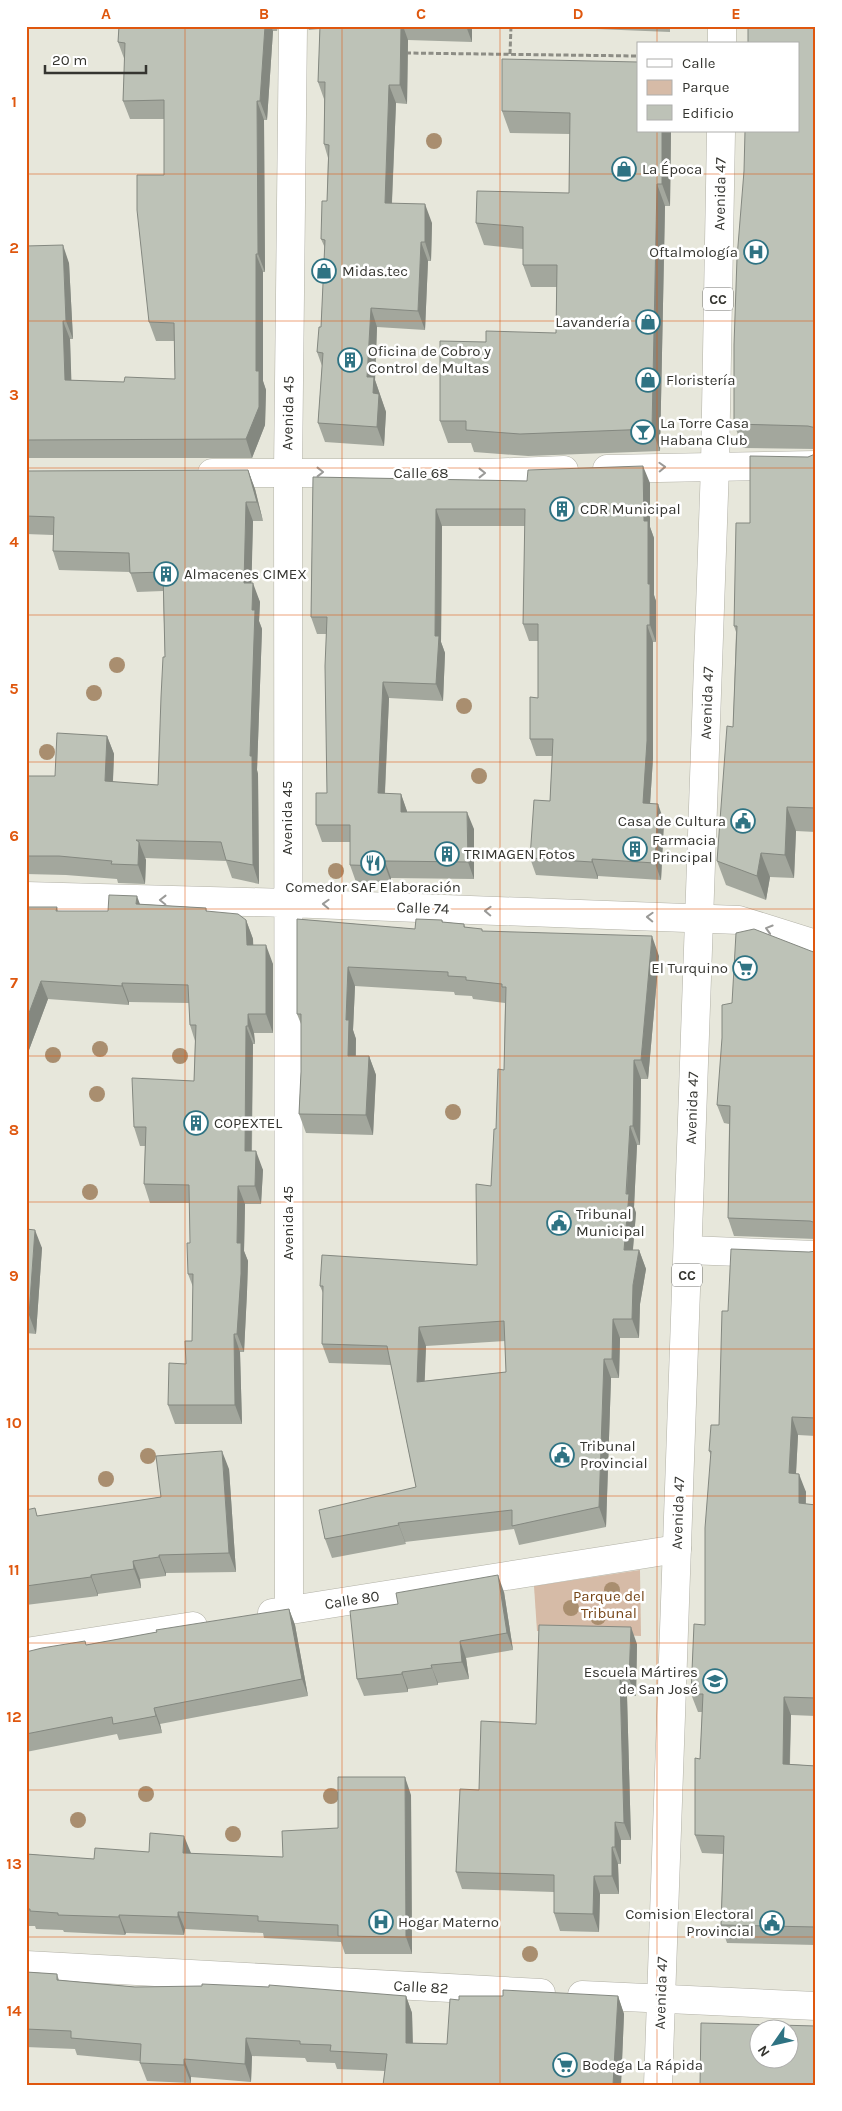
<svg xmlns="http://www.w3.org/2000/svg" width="842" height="2111" viewBox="0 0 842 2111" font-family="Karla,sans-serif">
	<rect width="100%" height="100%" fill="#e7e7db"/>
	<path fill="#d6bba7" d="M640,1570L641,1636L537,1631L534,1586Z"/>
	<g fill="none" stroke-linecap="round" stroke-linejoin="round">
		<g stroke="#b2b1a6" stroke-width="29">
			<path id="minor" d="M607,469L816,465
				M212,473H487L564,470
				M26,896L287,903L739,920L816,944
				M688,1250L816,1255
				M289,1610L288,472L293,26
				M272,1613L677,1549
				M26,1652L193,1626
				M26,1965L541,1993
				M582,1995L816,2006"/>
		</g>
		<g stroke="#b2b1a6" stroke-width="29">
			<path id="major" d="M722,44V26
				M658,2085L715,466L721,131"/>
		</g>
		<path stroke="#8d8d85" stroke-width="3" stroke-dasharray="5 2.5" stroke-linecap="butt" d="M406,53L638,56
			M510,54L511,26"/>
		<use href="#minor" stroke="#fff" stroke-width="28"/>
		<use href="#major" stroke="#fff" stroke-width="28"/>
	</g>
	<g fill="#a98e6f">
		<circle cx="434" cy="141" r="8"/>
		<circle cx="117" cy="665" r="8"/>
		<circle cx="94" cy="693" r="8"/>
		<circle cx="464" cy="706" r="8"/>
		<circle cx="47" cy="752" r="8"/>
		<circle cx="479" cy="776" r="8"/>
		<circle cx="336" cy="871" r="8"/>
		<circle cx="100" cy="1049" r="8"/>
		<circle cx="53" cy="1055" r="8"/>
		<circle cx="180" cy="1056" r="8"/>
		<circle cx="97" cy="1094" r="8"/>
		<circle cx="453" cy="1112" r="8"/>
		<circle cx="90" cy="1192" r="8"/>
		<circle cx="148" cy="1456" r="8"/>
		<circle cx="106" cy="1479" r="8"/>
		<circle cx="612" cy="1590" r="8"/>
		<circle cx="571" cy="1608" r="8"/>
		<circle cx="598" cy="1617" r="8"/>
		<circle cx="146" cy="1794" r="8"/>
		<circle cx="331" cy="1796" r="8"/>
		<circle cx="78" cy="1820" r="8"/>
		<circle cx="233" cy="1834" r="8"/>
		<circle cx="530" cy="1954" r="8"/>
	</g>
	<path fill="#a3a79d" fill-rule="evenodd" d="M119,26H278L277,31H273L267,120H264L265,272H263V381L266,390L265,425L252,458H26V246L69,263L73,339H70L71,380L124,382L175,379L174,341H156L149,322L164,175V119H130L123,101L125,61L118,42Z
		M307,26H472V42L408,40L407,104L396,103L392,203L432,223L431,261H428L425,330L377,327L375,380L386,412L384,446L325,442L318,423L322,366L317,352L321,327L325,248L321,239L327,201L328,158L324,144V99L318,82L320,29L309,30Z
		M523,26H670V32Z
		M816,26V449L743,448L734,424L744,171Z
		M502,59L671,131L670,206H665L660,451L528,456L474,452L471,443H448L440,421L486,342L556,333L557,287H531L523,265V249L484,245L476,223L569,193L570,134L510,133L502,111Z
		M816,454V832L796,831L794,878L770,877L766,900L726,885L717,861L733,727L736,632L734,626L750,523L808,457Z
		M248,470L255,489L263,521H253L251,583L260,602L259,621L262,629L257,770L258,774L259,884L232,878L226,861L145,858L146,860L145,884L118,883L117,879L66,875L26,874V776H55L107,736L114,754L113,782L158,785L165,657L163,591L137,592L130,572L59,570L53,551V535L26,534V471Z
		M313,477L650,483V527L654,538V595L656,601V642H653V758L650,804L664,821L661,880L598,876V879L536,875L530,858L550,801L552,756H536L530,739L538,698V641H529L523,624L525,526H442L441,642L445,653L443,701L389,698L385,794H401L407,812L474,829V879L391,878V882H356L350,865V842H322L316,825L327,793L326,634H317L311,617Z
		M140,904L206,908L207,912L246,920L253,939V945L273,964V1033H254L255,1044H253L252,1151L263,1170L261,1204H245L244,1251L248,1261L247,1292L244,1352H240L242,1424H175L168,1405L186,1364L192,1341L193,1287L188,1274L190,1243V1203H150L144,1184L145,1146H140L134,1127L194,1081L195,1041L190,1025L189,1003L129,1002V1005L48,999L26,1058V907H57L58,911H108Z
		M297,919L415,929L442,920L443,922L464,924L465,927L483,931L659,956L648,1079H641L640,1145H637L634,1207L636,1213L633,1250H639L646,1269L640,1304L639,1338H620L619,1378H611L606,1527L519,1545L514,1529L405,1542L406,1544L332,1558L325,1539L416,1487L391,1365L329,1363L322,1344L323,1293L320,1286L477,1265L491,1186L496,1129L504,1070L505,1003L473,999L472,996L455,995L454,992L355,986L353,1030L356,1039V1056H369L376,1075L373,1135L306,1133L299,1114L301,1072V1024L297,1014ZM505,1341L506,1372L424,1381L426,1346Z
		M816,953V1239L734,1236L728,1218L729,1124L724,1123L717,1105L732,1003Z
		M26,1229L42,1248L36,1334L26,1333Z
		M816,1251V1436L798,1435L796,1474L806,1492V1504L816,1505V1716L791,1715L790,1764L816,1766V1945L727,1943L721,1925L723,1854L702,1853L695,1835L700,1759L702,1712H698L691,1694L705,1625L711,1455L709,1451L719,1425L728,1311L809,1252Z
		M229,1469L236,1572L166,1573V1576L140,1579L141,1588L98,1594V1596L26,1605V1510L38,1516L161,1497Z
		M504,1592L513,1650L466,1658L469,1679L438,1683V1685L408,1689V1692L364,1696L357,1679Z
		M289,1609L295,1625L308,1696L160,1724L162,1733L119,1740L117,1734L26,1752V1652L86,1645Z
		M637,1644L636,1696H627L631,1840H621V1864H618L619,1894H600L599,1932L560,1931L554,1913V1892L462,1889L456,1872L479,1790L536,1724Z
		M411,1795L412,1954H345L341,1942L264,1938L263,1933L185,1929L184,1935L126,1933L125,1935L64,1932L63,1930L36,1929L35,1926H26V1854L94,1859L149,1852L283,1857L338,1828Z
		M26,1972L57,1974L59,1980L135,1987L406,1996L412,2013L413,2043L447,2044L459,2000L618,1996L624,2014L621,2085H383L385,2071L337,2069L335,2063L307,2062L305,2058L252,2056L251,2082L191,2077V2083L147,2081L140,2063V2061L77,2055L75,2049L26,2047Z"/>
	<path fill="#848880" d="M265,26H271L273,31L267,120L260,101Z
		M401,26H403L408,40L407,104L400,85Z
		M466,26H472V42Z
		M389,85L396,103L391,221L385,203Z
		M257,101L264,120L265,272L258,254Z
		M662,131H671L670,206L662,184Z
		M657,184L665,206L660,451L652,429Z
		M425,204L432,223L431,261L425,242Z
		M421,242L428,261L425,330L418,311Z
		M63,245L69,263L73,339L66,321Z
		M256,254L263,272V381L266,390L265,425L252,458L246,439L256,371Z
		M371,308L377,327L375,380L386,412L384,446L377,427L367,377Z
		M63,321L70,339L72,398L65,380Z
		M643,466L650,483V527L654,538V595L656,601V642L650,625L648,584L644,521Z
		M248,470L255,489L263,521L257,502Z
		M246,502L253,521L251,602L244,583Z
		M436,509L442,526L441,642L445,653L443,701L436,684L435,636Z
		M253,583L260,602L259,621L262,629L257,770L258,774L259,884L253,865L250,756L252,610Z
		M647,625L653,642V758L649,820L643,803Z
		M383,682L389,698L384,810L378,793Z
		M107,736L114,754L112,800L105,781Z
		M401,794L407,811V829L401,812Z
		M658,804L664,821L661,880L655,863Z
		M787,807L796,831L794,878L785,855Z
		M467,812L474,829V879L468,862Z
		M139,842L146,860L145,884L138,865Z
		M761,853L770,877L766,900L757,876Z
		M592,859L598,876V879L592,862Z
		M385,861L391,878V882L385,866Z
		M137,896L144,915L136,904Z
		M246,920L253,939L254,963L247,945Z
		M652,936L659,956L648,1079L641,1060Z
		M266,945L273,964V1033L266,1014Z
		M348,967L355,986L353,1030L356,1039L355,1075L348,1056L346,1020Z
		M41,981L48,999L26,1058V1021Z
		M122,983L129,1002V1005L122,986Z
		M248,1014L254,1033L255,1044L248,1026Z
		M246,1026L253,1044L251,1170L245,1151Z
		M369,1056L376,1075L373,1135L366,1115Z
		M634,1060L641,1079L640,1145L633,1126Z
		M630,1126L637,1145L634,1207L636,1213L631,1270L624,1250Z
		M256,1151L263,1170L261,1204L255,1186Z
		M238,1186L245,1204L244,1251L248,1261L247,1292L244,1352L237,1334V1243Z
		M35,1230L42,1248L36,1334L29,1315Z
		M639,1250L646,1269L640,1304L639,1338L632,1319L633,1285Z
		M613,1319L620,1338L619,1378L612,1359Z
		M419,1327L426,1346L424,1401L417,1382Z
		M234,1334L240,1352L242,1424L235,1405Z
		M604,1359L611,1378L606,1527L599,1507Z
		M792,1417L798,1435L795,1491L789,1473Z
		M222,1451L229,1469L236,1572L229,1553Z
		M799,1474L806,1492L805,1521L799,1503Z
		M398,1523L405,1542L406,1544L399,1525Z
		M159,1555L166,1573V1576L159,1557Z
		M133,1561L140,1579L141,1588L134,1569Z
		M91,1575L98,1594V1596L91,1577Z
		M498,1575L504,1592L513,1650L507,1633Z
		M289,1609L295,1625L308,1696L302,1679Z
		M631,1627L637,1644L636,1696L629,1679Z
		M460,1641L466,1658L469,1679L462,1662Z
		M431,1665L438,1683V1685L432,1668Z
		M402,1672L408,1689V1692L402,1674Z
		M620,1678L627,1696L631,1840L624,1823Z
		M784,1697L791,1715L789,1782L783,1764Z
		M154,1708L160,1724L162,1733L156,1716Z
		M405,1777L411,1795L412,1954L406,1937Z
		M615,1822L621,1840V1864L615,1847Z
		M184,1836L191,1853H183Z
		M612,1847L618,1864L619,1894L612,1876Z
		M594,1876L600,1894L599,1932L593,1914Z
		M178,1912L185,1929L184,1935L178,1917Z
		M119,1915L126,1933L125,1935L119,1917Z
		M406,1996L412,2013L413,2061L406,2043Z
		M618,1996L624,2014L621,2085H613Z
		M246,2038L252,2056L251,2082L245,2064Z
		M184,2059L191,2077V2083L184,2065Z"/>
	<path fill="#bdc2b7" stroke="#848880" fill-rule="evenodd" d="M119,26H265L260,101H257L258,254H256V371H259V407L246,439L26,440V246L63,245L66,321H63L65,380L124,382L125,377L175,379L174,323L149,322L137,210V175H164V100L123,101L125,43L118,42Z
		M320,26H401L400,85H389L385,203L425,204V242H421L418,311L371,308L367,377H374L373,393L379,394L377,427L318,423L323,353L317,352L319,327H321L325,240L321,239L322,201H327L329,145L324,144L325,82H318Z
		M748,26H816V428L808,426L734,424V345L737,258L744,171L745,131H798V44H748Z
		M502,59L638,62V131H662V184H657L652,429L520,434L466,430V421H440V341L486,342V331L556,333L557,265H523V227L476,223L477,191L569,193L570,113L502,111Z
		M815,454H816V808L787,807L785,855L761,853L757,876L717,861L727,726L733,727L737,626H734L736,523H750V456L808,457Z
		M643,466L644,521H648V584H650V625H647V741L643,803L658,804L655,863L592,859V862L530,858L534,800L550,801L553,739H530V697L538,698V624H523L525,509H436L435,636H439L436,684L383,682L378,793L401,794V812H467L468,862L385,861V866L350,865V825H316V793H327L325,666L327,617H311L313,477L527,481L528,470Z
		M248,470L257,502H246L244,583H253L252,610H255L250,756H252L253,865L226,860L221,842L136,840L139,842L138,865L111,864L112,861L59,856H26V776H55L57,733L107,736L105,781L158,785L161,697L163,657H165L163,572L130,573L129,553L53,551L54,517L26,516V471Z
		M109,895L137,896L136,904L206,908V911L238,914L246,920L247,945H266V1014H248V1026H246L245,1151H256L255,1186H238L237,1243H241V1274L237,1334H234L235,1405H168L169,1363L186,1364L185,1341H192L193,1274H188L187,1243H190L189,1185L144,1184L146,1127H134L132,1078L194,1081L196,1025H190L188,985L122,983V986L41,981L26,1021V907H57L56,911H108Z
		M297,919L415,929L416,919L442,920V922L464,924V927L482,929V931L652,936L641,1060H634L633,1126H630L626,1194H629L624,1250H639L633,1285L632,1319H613L612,1359H604L599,1507L512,1526V1510L398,1523L399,1525L325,1539L319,1510L416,1487L387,1346L322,1344L323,1286H320L322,1255L477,1265L476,1184L491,1186L494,1129H496L498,1069L504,1070L506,987H502V984L466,980V977L448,976V972L348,967L346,1020H349L348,1056H369L366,1115L299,1114L301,1072V1014H297ZM504,1321L506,1372L417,1382L419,1327Z
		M754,929L816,953V1223L810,1221L728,1218L730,1106L717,1105L722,1038V1005L732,1003L736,933Z
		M26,1229L35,1230L29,1315H26Z
		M731,1249L809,1252L816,1251V1418L792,1417L789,1473L799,1474V1503L816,1505V1698L784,1697L783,1764L816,1766V1927L721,1925L724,1836L695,1835V1758L700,1759L703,1694H691L694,1624L705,1625V1528L711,1451H709L711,1425H719L722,1311H728Z
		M222,1451L229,1553L159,1555V1557L133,1561L134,1569L91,1575V1577L26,1586V1510L35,1508L37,1516L161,1497L156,1456Z
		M498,1575L507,1633L460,1641L462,1662L431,1665L432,1668L402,1672V1674L357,1679L350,1611L398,1604L396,1593Z
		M289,1609L302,1679L154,1708L156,1716L113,1724L112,1717L26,1734V1652L42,1648L85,1641L86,1645L157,1632L156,1630Z
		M539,1625L631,1627L629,1679L620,1678L624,1823L615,1822V1847H612V1876H594L593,1914L554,1913V1875L456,1872L460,1789L479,1790L481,1721L536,1724Z
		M338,1777H405L406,1937L338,1936V1925L258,1921V1916L178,1912V1917L119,1915V1917L58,1915V1913L30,1911V1909H26V1854L94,1859L95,1848L149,1852L150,1833L184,1836L183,1853L283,1857L282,1831L338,1828Z
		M26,1972L57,1974V1980L135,1987L202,1986V1984L269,1987V1985L406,1996V2043L447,2044L450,1999L459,2000V1996H503V1990L618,1996L613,2085H383L387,2054L330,2051L331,2045L300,2044V2041L246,2038L245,2064L184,2059V2065L140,2063L141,2044L71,2038V2031L26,2029Z
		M816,2022V2085H700L701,2023L816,2026ZM760,2028H790V2058H760Z"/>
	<defs><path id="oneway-chevron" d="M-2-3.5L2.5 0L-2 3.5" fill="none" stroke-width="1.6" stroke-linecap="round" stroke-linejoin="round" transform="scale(1.25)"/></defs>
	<g stroke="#9a9a98">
		<use href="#oneway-chevron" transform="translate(662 467) rotate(-2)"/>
		<use href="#oneway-chevron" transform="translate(320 472)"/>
		<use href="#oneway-chevron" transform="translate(482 473)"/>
		<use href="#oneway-chevron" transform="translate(163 900) rotate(-179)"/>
		<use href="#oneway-chevron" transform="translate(326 904) rotate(-178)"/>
		<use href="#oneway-chevron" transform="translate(488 911) rotate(-178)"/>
		<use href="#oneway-chevron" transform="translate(650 917) rotate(-178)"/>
		<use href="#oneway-chevron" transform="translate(769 929) rotate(-163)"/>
	</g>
	<path fill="none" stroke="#df570e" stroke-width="1" stroke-opacity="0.55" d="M185,26V2085M342,26V2085M500,26V2085M657,26V44M657,131V2085M26,174H816M26,321H816M26,468H816M26,615H816M26,762H816M26,909H816M26,1056H816M26,1202H816M26,1349H816M26,1496H816M26,1643H816M26,1790H816M26,1937H816"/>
	<defs>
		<g id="shop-ring" transform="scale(1.25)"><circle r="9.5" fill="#fff" stroke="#2f7383" stroke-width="1.5"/><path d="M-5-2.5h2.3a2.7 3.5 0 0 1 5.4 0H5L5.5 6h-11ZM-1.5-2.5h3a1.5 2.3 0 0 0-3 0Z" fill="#2f7383"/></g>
		<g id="hospital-ring" transform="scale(1.25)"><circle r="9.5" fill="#fff" stroke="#2f7383" stroke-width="1.5"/><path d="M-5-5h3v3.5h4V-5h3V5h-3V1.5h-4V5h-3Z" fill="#2f7383"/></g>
		<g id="building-ring" transform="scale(1.25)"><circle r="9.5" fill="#fff" stroke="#2f7383" stroke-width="1.5"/><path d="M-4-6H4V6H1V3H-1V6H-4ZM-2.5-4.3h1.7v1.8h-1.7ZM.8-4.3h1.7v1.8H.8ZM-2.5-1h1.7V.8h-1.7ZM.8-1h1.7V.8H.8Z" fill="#2f7383"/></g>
		<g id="bar-ring" transform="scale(1.25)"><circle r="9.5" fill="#fff" stroke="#2f7383" stroke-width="1.5"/><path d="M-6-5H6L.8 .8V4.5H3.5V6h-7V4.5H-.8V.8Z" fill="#2f7383"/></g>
		<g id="civic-ring" transform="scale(1.25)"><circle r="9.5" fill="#fff" stroke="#2f7383" stroke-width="1.5"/><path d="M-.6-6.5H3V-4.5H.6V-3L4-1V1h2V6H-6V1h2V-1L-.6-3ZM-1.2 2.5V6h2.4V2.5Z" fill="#2f7383"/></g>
		<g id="restaurant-ring" transform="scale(1.25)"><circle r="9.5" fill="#fff" stroke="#2f7383" stroke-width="1.5"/><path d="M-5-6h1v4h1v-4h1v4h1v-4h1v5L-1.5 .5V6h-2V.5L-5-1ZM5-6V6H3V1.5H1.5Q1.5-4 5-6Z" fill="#2f7383"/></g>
		<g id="supermarket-ring" transform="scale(1.25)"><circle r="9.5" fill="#fff" stroke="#2f7383" stroke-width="1.5"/><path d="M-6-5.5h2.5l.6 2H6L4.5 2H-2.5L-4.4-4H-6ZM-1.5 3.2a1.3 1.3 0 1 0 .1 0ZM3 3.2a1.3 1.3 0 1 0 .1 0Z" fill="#2f7383"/></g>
		<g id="school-ring" transform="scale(1.25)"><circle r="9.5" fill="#fff" stroke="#2f7383" stroke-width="1.5"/><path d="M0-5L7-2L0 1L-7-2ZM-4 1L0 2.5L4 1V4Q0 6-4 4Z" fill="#2f7383"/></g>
	</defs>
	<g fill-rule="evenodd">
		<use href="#shop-ring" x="624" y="169"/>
		<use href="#hospital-ring" x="756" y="252"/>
		<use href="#shop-ring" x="324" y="271"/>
		<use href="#shop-ring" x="648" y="322"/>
		<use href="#building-ring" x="350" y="360"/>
		<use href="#shop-ring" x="648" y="380"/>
		<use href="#bar-ring" x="643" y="432"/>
		<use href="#building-ring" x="562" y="509"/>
		<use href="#building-ring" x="166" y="574"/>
		<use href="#civic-ring" x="743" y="821"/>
		<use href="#building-ring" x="635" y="849"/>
		<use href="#building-ring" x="447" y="854"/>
		<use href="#restaurant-ring" x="373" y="863"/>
		<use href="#supermarket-ring" x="745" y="968"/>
		<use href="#building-ring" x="196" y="1123"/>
		<use href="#civic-ring" x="559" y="1223"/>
		<use href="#civic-ring" x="562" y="1455"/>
		<use href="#school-ring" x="715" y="1681"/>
		<use href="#hospital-ring" x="381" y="1922"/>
		<use href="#civic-ring" x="772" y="1923"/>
		<use href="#supermarket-ring" x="565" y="2065"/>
	</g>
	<g text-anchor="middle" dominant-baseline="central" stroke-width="5" stroke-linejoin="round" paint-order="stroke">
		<g fill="#fff" stroke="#72726e" stroke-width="1">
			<rect x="703" y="287.5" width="30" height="23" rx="4"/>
			<rect x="672" y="1263.5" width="30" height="23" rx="4"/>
		</g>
		<g font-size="14" font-weight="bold" fill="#353530">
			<text x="718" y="299">CC</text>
			<text x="687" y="1275">CC</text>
		</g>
		<g font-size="15" fill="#353530" stroke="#fff" text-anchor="start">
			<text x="642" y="169">La Época</text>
			<text x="738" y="252" text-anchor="end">Oftalmología</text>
			<text x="342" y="271">Midas.tec</text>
			<text x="630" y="322" text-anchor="end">Lavandería</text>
			<text x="368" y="351">Oficina de Cobro y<tspan x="368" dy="17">Control de Multas</tspan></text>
			<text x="666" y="380">Floristería</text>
			<text x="660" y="423">La Torre Casa<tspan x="660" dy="17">Habana Club</tspan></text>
			<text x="580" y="509">CDR Municipal</text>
			<text x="184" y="574">Almacenes CIMEX</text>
			<text x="726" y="821" text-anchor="end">Casa de Cultura</text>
			<text x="652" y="840">Farmacia<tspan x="652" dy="17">Principal</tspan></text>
			<text x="464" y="854">TRIMAGEN Fotos</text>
			<text x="373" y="887" text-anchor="middle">Comedor SAF Elaboración</text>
			<text x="728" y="968" text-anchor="end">El Turquino</text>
			<text x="214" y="1123">COPEXTEL</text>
			<text x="576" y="1214">Tribunal<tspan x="576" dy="17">Municipal</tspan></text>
			<text x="580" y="1446">Tribunal<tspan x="580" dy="17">Provincial</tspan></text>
			<text x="698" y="1672" text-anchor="end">Escuela Mártires<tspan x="698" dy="17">de San José</tspan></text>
			<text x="754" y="1914" text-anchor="end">Comision Electoral<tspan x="754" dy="17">Provincial</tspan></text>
			<text x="398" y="1922">Hogar Materno</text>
			<text x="582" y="2065">Bodega La Rápida</text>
		</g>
		<g font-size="15" fill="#353530" stroke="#fff">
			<text transform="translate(720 194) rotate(-89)">Avenida 47</text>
			<text transform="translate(288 413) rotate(-89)">Avenida 45</text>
			<text x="421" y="473">Calle 68</text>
			<text transform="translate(707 703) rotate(-88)">Avenida 47</text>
			<text transform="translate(287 818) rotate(-90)">Avenida 45</text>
			<text transform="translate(423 908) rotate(2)">Calle 74</text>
			<text transform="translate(692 1108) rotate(-88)">Avenida 47</text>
			<text transform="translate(288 1223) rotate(-90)">Avenida 45</text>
			<text transform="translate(678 1513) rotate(-88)">Avenida 47</text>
			<text transform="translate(352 1600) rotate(-9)">Calle 80</text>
			<text transform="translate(421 1987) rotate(3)">Calle 82</text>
			<text transform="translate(661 1993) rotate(-88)">Avenida 47</text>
		</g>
		<g font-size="15" fill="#764517" stroke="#fff">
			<text x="609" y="1596">Parque del<tspan x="609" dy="17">Tribunal</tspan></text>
		</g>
	</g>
	<rect width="842" height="2111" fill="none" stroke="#ffffff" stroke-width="55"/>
	<rect x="637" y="42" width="162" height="90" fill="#ffffff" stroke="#aeaeac"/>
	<rect x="647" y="59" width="25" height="8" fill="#ffffff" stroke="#aeaeac"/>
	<text x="682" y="68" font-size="15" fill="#353530">Calle</text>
	<rect x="647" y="80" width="25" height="15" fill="#d6bba7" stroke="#aeaeac"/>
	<text x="682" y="92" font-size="15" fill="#353530">Parque</text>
	<rect x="647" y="105" width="25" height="15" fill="#bdc2b7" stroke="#aeaeac"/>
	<text x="682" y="118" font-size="15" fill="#353530">Edificio</text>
	<g transform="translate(774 2044) rotate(236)"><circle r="24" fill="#ffffff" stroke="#aeaeac"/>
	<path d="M0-4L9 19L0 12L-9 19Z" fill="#2f7383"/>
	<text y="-8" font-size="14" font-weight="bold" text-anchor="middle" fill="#353530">N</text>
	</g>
	<path d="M45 65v8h101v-8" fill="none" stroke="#353530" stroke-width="2.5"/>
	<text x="52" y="65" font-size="15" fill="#353530" stroke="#ffffff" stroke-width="4" paint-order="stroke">20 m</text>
	<rect x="28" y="28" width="786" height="2056" fill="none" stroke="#df570e" stroke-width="2"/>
	<g font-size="16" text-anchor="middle" font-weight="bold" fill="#df570e">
		<text x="106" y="19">A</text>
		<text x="264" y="19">B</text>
		<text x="421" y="19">C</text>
		<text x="578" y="19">D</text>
		<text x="736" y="19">E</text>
		<text x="14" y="107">1</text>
		<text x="14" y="253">2</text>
		<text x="14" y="400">3</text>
		<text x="14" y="547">4</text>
		<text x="14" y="694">5</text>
		<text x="14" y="841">6</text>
		<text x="14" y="988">7</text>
		<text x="14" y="1135">8</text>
		<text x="14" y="1281">9</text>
		<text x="14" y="1428">10</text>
		<text x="14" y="1575">11</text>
		<text x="14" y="1722">12</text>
		<text x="14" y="1869">13</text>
		<text x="14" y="2016">14</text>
	</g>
</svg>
